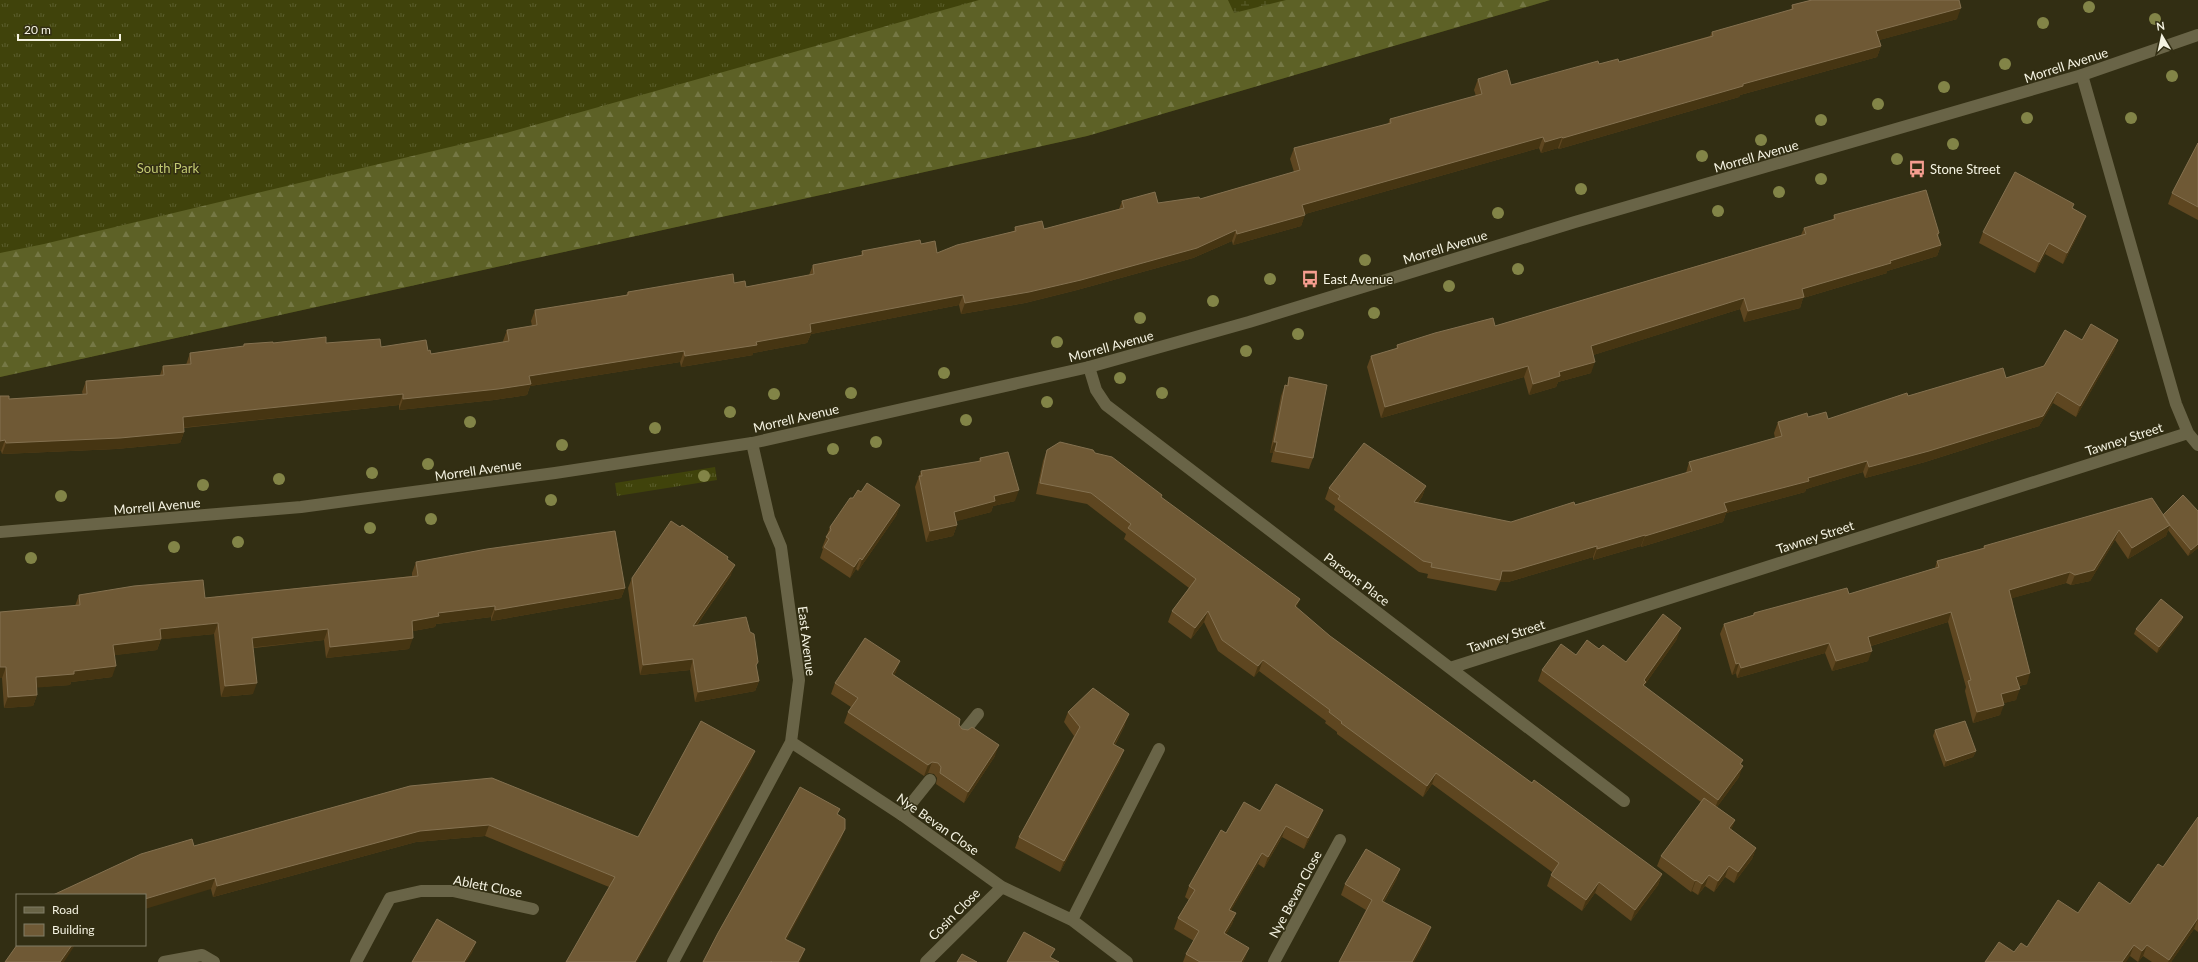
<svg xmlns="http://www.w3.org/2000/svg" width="2198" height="962" viewBox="0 0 2198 962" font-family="Lato,sans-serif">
	<defs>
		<pattern id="grass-tufts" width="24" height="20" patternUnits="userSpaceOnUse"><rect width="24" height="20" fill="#40430b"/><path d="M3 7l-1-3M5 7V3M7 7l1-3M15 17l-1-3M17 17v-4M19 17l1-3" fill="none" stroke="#5c5f2e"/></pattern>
		<pattern id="forest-firs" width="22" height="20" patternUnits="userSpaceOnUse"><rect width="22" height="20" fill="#5d6126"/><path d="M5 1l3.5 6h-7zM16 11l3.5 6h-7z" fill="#757845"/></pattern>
		<pattern id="wetland-marsh" width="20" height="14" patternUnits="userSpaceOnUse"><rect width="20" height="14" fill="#40430b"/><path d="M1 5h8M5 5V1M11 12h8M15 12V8" fill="none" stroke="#5c5f2e"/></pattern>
	</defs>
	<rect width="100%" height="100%" fill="#322e13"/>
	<path fill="url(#grass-tufts)" d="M0,0H1550L1087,136L0,377Z
		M715,467L717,480L617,496L615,483Z"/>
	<path fill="url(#forest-firs)" d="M979,0H1550L1087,136L0,377V253L44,244L492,137Z"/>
	<path fill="url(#wetland-marsh)" d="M1228,0H1286L1234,13Z"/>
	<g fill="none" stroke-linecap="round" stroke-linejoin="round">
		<path stroke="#696447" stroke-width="12" d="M962,734L978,714
			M902,815L930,780
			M453,891L533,909"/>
		<path stroke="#696447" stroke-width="12" d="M2082,75L2176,404L2188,433L2198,445
			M1089,367L1096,390L1106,405L1624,801
			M1450,668L2188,433
			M791,742L902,815L1002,887L1072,920L1127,962
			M1072,920L1159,749
			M164,962L202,955L214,962
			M356,962L390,898L421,891H453
			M673,962L791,742L799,680L781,547L769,518L752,443
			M926,962L1002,887
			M1274,962L1340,840"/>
		<path stroke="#696447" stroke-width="12" d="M0,532L301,507L555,473L752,443L1089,367L1249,322L1575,222L2082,75L2198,35"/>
	</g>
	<g fill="#828447">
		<circle cx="2089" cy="7" r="6"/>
		<circle cx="2155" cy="19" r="6"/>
		<circle cx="2043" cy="23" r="6"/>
		<circle cx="2005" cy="64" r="6"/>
		<circle cx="2172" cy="76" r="6"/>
		<circle cx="1944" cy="87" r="6"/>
		<circle cx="1878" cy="104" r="6"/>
		<circle cx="2027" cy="118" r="6"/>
		<circle cx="2131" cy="118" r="6"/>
		<circle cx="1821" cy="120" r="6"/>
		<circle cx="1761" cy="140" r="6"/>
		<circle cx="1953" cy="144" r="6"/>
		<circle cx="1702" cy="156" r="6"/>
		<circle cx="1897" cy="159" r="6"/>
		<circle cx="1821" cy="179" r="6"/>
		<circle cx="1581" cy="189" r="6"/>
		<circle cx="1779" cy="192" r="6"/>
		<circle cx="1718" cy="211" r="6"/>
		<circle cx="1498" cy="213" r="6"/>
		<circle cx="1365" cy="260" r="6"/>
		<circle cx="1518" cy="269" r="6"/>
		<circle cx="1270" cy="279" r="6"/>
		<circle cx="1449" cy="286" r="6"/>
		<circle cx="1213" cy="301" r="6"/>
		<circle cx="1374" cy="313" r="6"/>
		<circle cx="1140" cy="318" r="6"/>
		<circle cx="1298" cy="334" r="6"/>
		<circle cx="1057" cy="342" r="6"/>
		<circle cx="1246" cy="351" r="6"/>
		<circle cx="944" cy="373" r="6"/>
		<circle cx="1120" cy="378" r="6"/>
		<circle cx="851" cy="393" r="6"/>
		<circle cx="1162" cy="393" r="6"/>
		<circle cx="774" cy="394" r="6"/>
		<circle cx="1047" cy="402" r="6"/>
		<circle cx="730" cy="412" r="6"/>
		<circle cx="966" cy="420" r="6"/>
		<circle cx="470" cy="422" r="6"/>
		<circle cx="655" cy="428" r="6"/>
		<circle cx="876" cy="442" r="6"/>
		<circle cx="562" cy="445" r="6"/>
		<circle cx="833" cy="449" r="6"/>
		<circle cx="428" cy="464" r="6"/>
		<circle cx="372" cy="473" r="6"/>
		<circle cx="704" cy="476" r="6"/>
		<circle cx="279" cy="479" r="6"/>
		<circle cx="203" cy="485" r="6"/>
		<circle cx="61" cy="496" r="6"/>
		<circle cx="551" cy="500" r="6"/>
		<circle cx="431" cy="519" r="6"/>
		<circle cx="370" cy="528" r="6"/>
		<circle cx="238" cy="542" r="6"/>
		<circle cx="174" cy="547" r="6"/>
		<circle cx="31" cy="558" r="6"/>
	</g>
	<path fill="#5e4620" d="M1812,0H1960H1959L1957,19L1879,40L1881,46L1877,57L1740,95L1739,97L1559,149L1558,148L1541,153L1539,148L1305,214L1301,226L1233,245L1232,241L1193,258L1077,290L1025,303L961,314L959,305L811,334L807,343L753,353V355L681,367L680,362L530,386L527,395L494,400L399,410V405L184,428V432L180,443L116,449L2,454L1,451H0V396L9,399L83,395L82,392L86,381L160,375L163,366L186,365L190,353L243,347L244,344L273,343H326L428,351L431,354L503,342V341L507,330L532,326L531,321L535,310L626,295L628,292L734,283L746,287L809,275L813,265L861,256L862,251L921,244L937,253L1014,231L1015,227L1044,229L1119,209L1122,201L1158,203L1200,199L1294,172L1290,159L1294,148L1388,124L1390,119L1476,96L1474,90L1478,79L1511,85L1599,64L1619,62L1710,36L1712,32L1791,10L1792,5Z
		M2198,143V220L2168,204L2172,193Z
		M2073,208L2082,227L2063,264L2045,254L2035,273L1979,243L1983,232Z
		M1834,215L1939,233L1938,237L1941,245L1937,256L1887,271V273L1803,298L1800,308L1744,322L1740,309L1593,355L1591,373L1558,382L1556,387L1529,395L1524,377L1381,418L1367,367L1371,356L1396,349L1397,345L1495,326L1801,235L1804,228L1833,220Z
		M2082,340H2118L2114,351L2076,417L2053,403L2039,426L1925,462L1865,478L1863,472L1806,489L1805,492L1726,513L1723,522L1641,547V546L1593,560V557L1508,582H1500L1496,591L1427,578L1428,574L1419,572L1334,510L1335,506L1325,499L1329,488L1426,486L1422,497L1418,503L1511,522L1575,505L1686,473L1689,462L1775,438L1774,433L1778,422L1808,417L1828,419L1908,396L2006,378L2044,366Z
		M1289,377L1313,458L1309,469L1271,462L1273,453H1270L1281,396L1285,385H1287Z
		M1047,450L1095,453L1162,498L1330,636L1532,783L1662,874L1658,885L1631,921L1595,893L1582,911L1547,886L1551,875L1552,872L1432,784L1423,797L1337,734V732L1325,723L1326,721L1259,671L1254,677L1218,651L1204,622L1191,639L1168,622L1172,611L1189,588L1124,539L1126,534L1087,504L1036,494L1043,461Z
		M980,458L1015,501L993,506L991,512L956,521L957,525L953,536L926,542L915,487L921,471L978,462Z
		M861,492L900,505L896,516L858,571L856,569L850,578L820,558L823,549L822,548L830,527L853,498Z
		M2198,511V548L2188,556L2168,530L2166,536L2128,559L2115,540L2090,581L2071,585L2066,583L2012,598L2027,684L2019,686L2016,700L2003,703L2000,715L1973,723L1965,691L1966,687L1948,622L1871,646L1868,661L1832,671L1825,653L1737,678L1736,673L1732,675L1720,634L1724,624L1753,615L1754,613L1849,594L1935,568L1937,561L1983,548L1984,546L2163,515Z
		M728,557L727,559L731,575L697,625L758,662L756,667L759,681L755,691L695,702L690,670L640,675L628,588L632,578Z
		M416,562L625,588L621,598L491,621V617L436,624L435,627L413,631L409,649L326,658L324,640L253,648V694L221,697L214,634L161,639L157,650L114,655L112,677L71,682L70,685L37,687V695L33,706L4,708L2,678L0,612L75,606L79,595L205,598L412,576V573Z
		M2183,617L2181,622L2157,653L2134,634L2136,629Z
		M1677,639L1646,683L1644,686L1741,765L1739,777L1717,807L1735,820L1731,830L1756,848L1752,859L1734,883L1725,877L1714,892L1705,886L1698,895L1692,891L1691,892L1657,866L1661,856L1701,802L1538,681L1542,670L1576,655L1626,662Z
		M896,672L894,675L959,725L962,729L995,756L964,803L936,784L937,778L934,774L928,773L924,776L844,723L848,712L851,707L831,694L835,683Z
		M1068,712L1125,725L1115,745L1120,761L1060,872L1015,848L1019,837L1074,736L1064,722Z
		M1935,730L1976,751L1973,757L1944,767L1933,736Z
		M751,762L609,887L485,836L416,842L213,897L211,889L194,846L410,786L638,837Z
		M1260,811L1319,821L1304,849L1282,837L1264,868L1258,864L1231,910L1236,913L1232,924L1226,934L1245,959L1243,962H1183L1186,954L1194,941L1174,929L1178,918L1189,900L1185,897L1189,886L1226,833Z
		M2198,817V932L2194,929L2171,962H2152L2143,956L2138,962L2130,956L2014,952L2027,947L2078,913L2130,904L2163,867Z
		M1400,869L1396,880L1384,902L1427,938L1414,962H1339L1366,910L1341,895L1345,884Z"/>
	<path fill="#463512" d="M1961,8L1957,19L1872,42L1876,31Z
		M1881,46L1877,57L1740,95L1739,97L1559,149L1563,138L1743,84Z
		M1543,137L1539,148L1298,216L1302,205Z
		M1562,137L1558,148L1541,153L1545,142Z
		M1305,215L1301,226L1233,245L1237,234Z
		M2086,216L2082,227L2063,264L2067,253Z
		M1236,230L1232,241L1193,258L1077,290L1025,303L961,314L965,303Z
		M2049,243L2045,254L2035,273L2039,262Z
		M1941,245L1937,256L1887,271V273L1803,298L1800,308L1744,322L1748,311L1802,289Z
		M963,295L959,305L811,334L807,343L753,353V355L681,367L685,356L756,342L810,324Z
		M1744,298L1740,309L1587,357L1591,346Z
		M2118,340L2114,351L2076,417L2080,406Z
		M684,351L680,362L530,386L527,395L494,400L399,410L403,399L529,376Z
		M1595,362L1591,373L1558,382L1556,387L1529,395L1533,384L1559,372Z
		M1528,366L1524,377L1381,418L1385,407Z
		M2057,392L2053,403L2039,426L1925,462L1865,478L1869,467Z
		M403,394L399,405L179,428L183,417Z
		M184,432L180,443L116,449L2,454L6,443Z
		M5,440L1,451H0V441Z
		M1274,442H1277L1273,453H1270Z
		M1867,461L1863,472L1806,489L1805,492L1726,513L1723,522L1641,547L1645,536L1724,503Z
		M1426,486L1422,497L1410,513L1414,502Z
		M1019,490L1015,501L993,506L991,512L950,523L954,512L994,496Z
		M900,505L896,516L858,571L862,560Z
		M957,525L953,536L926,542L930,531Z
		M2170,525L2166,536L2128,559L2132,548Z
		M2119,530L2115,540L2090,581L2071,585L2075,575Z
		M1645,535L1641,546L1593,560L1597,549Z
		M2198,544V548L2188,556L2191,550Z
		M1597,546L1593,557L1508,582H1500L1502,571Z
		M860,558L856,569L850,578L854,567Z
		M735,565L731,575L689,636L693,626Z
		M2070,572L2066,583L2006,600L2009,590Z
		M625,588L621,598L491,621L495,610Z
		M1300,599L1296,610L1295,606Z
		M495,606L491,617L436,624L435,627L408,632L412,621L438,613Z
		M1208,611L1204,622L1191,639L1195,628Z
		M1951,612L1948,622L1864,648L1868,637Z
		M2183,617L2181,622L2157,653L2159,647Z
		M218,623L214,634L156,640L160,629Z
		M1681,628L1677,639L1646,683L1642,693L1644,680Z
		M328,629L324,640L248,648L252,638Z
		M413,638L409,649L326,658L330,647Z
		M161,639L157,650L109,656L113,645Z
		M1829,643L1825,653L1737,678L1741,668Z
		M1872,651L1868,661L1832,671L1836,661Z
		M693,659L690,670L640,675L643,665Z
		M1263,660L1259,671L1254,677L1258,666Z
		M900,661L896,672L888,685L892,674Z
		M1739,663L1736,673L1732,675L1736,664Z
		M116,666L112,677L71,682L70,685L32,688L36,677L74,671Z
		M0,667H6L2,678H0Z
		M2030,673L2027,684L2013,687L2016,677Z
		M759,681L755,691L695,702L698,692Z
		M257,683L253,694L221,697L225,686Z
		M2020,689L2016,700L1997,705L2001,694Z
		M37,695L33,706L4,708L8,697Z
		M2004,705L2000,715L1973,723L1977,712Z
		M1129,714L1125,725L1109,755L1113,744Z
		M999,745L995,756L964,803L968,792Z
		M1124,750L1120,761L1060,872L1064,861Z
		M755,751L751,762L637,962H635Z
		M1976,751L1973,757L1944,767L1946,761Z
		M1743,760L1739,770L1743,766L1739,777L1714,811L1718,800Z
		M932,762L928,773L924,776L928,765Z
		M1436,773L1432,784L1423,797L1427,786Z
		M1323,810L1319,821L1304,849L1308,838Z
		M1735,820L1731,831L1729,828Z
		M489,825L485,836L416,842L213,897L217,886L420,831Z
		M1286,826L1282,837L1264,868L1268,857Z
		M845,829L841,840L781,950L785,939Z
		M1756,848L1752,859L1734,883L1738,872Z
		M1262,853L1258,864L1225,921L1229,910Z
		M1729,866L1725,877L1714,892L1718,881Z
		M1400,869L1396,880L1378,912L1382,901Z
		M1662,874L1658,885L1631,921L1635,910Z
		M1709,875L1705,886L1698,895L1702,884Z
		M215,878L211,889L145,909V899Z
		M1696,880L1692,891L1691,892L1695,881Z
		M1599,882L1595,893L1582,911L1586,900Z
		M1236,913L1232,924L1220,944L1224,933Z
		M2198,918L2194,929L2171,962H2168L2169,960Z
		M1431,927L1427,938L1414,962H1412Z
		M476,942L472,953L466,962H464Z
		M72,945H75L64,962H60Z
		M2134,945L2130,956L2126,962H2122Z
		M2147,945L2143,956L2138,962L2142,951Z
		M1249,948L1245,959L1243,962H1241Z
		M805,949L801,960L800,962H798Z"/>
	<path fill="#6f5935" stroke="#847150" d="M1812,0H1959L1961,8L1876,31L1881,46L1743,84V86L1563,138L1562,137L1545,142L1543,137L1302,205L1305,215L1237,234L1236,230L1197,248L1081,280L1029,292L965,303L963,295L810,324L811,332L756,342L757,345L685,356L684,351L529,376L531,384L498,389L403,399V394L183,417L184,432L120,438L6,443L5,440L0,441V396H9V399L87,394L86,381L164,375L163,366L191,364L190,353L244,346V344L273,342V343L326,337V343L380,339L381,347L426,340L428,351L430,350L431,354L509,341L507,330L537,325L535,310L628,295V292L733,274L734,283L745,281L746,287L814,274L813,265L863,255L862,251L920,240L921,244L935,241L937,253L957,245L1016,231L1015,227L1042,221L1044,229L1124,208L1122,201L1155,192L1158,203L1199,197L1200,199L1300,170L1294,148L1391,123L1390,119L1482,94L1478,79L1507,70L1511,85L1598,61L1599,64L1618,59L1619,62L1713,36L1712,32L1793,9L1792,5Z
		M2198,143V207L2172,193Z
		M2015,172L2074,204L2072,208L2086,216L2067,253L2049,243L2039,262L1983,232Z
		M1926,190L1939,233L1937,234L1941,245L1890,261L1891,263L1802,289L1804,297L1748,311L1744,298L1591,346L1595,362L1559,372L1560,376L1533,384L1528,366L1385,407L1371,356L1398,348L1397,345L1435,333L1493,318L1495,326L1806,234L1804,228L1835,219L1834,215Z
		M2091,324L2118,340L2080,406L2057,392L2043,416L1929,451L1869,467L1867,461L1808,478L1809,481L1724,503L1727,511L1645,536V535L1597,549V546L1512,571H1502L1500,580L1431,567L1432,563L1423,561L1338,499L1340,496L1329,488L1364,443L1426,486L1414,502L1511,522L1574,502L1575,505L1692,471L1689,462L1782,436L1778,422L1807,413L1808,417L1826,412L1828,419L1907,393L1908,396L2003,368L2006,378L2044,366L2065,330L2082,340Z
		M1289,377L1327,385L1313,458L1275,451L1277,442H1274L1285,385L1288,386Z
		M1060,442L1093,450L1095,453L1112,457L1162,495L1161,497L1300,599L1295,606L1330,636L1532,783L1534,780L1662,874L1635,910L1599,882L1586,900L1551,875L1559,863L1436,773L1427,786L1341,723L1342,722L1329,712L1330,710L1263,660L1258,666L1222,640L1208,611L1195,628L1172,611L1196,579L1128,528L1131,524L1091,493L1040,483L1047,450Z
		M1008,452L1019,490L994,496L995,501L954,512L957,525L930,531L919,476H922L921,471L981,461L980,458Z
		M867,483L900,505L862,560L860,558L854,567L824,547L829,539L826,537L831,530L830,527L850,498H853L858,490L861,492Z
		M2183,495L2198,511V544L2191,550L2168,523L2163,515Z
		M2152,498L2170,525L2132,548L2119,530L2094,570L2075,575L2070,572L2009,590L2030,673L2016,677L2020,689L2001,694L2004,705L1977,712L1968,681L1971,680L1951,612L1868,637L1872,651L1836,661L1829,643L1741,668L1739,663L1736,664L1724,624L1754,615V613L1847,588L1849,594L1939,567L1937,561L1985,548L1984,546Z
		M671,521L680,527L682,525L728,557L727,559L735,565L693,626L746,617L750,632L754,634L758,662L756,665L759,681L698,692L693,659L643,665L632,578Z
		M615,531L625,588L495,610V606L438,613L439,616L412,621L413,638L330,647L328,629L252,638L257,683L225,686L218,623L160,629L161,639L113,645L116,666L74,671V674L36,677L37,695L8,697L6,667H0V612L80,605L79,595L134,586L203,580L205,598L418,576L416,562L487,549Z
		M2161,599L2183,617L2159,647L2136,629Z
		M1663,614L1681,628L1644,680L1646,682L1643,685L1743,760L1740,764L1743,766L1718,800L1542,670L1561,644L1576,655L1587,640L1599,649L1603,645L1626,662Z
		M865,638L900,661L892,674L960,719L959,725L962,729L968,730L972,727L999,745L968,792L940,773L941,767L938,763L932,762L928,765L848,712L858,698L835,683Z
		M1093,688L1129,714L1113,744L1124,750L1064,861L1019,837L1080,727L1068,712Z
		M701,721L755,751L635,962H566L615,877L489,825L420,831L217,886L215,878L145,899V895H53L141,854L192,839L194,846L410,786L492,778L638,837Z
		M1965,721L1976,751L1946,761L1935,730Z
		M1276,784L1323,810L1308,838L1286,826L1268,857L1262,853L1229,910L1236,913L1224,933L1249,948L1241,962H1200L1186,954L1199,931L1178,918L1195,890L1189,886L1221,830L1226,833L1244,802L1260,811Z
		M800,787L840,809L837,814L845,819V829L785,939L805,949L798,962H772L771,961V962H703L718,933Z
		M1704,798L1735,820L1729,828L1756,848L1738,872L1729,866L1718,881L1709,875L1702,884L1696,880L1695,881L1661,856Z
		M2198,817V918L2169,960L2147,945L2142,951L2134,945L2122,962H1985L1999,942L2014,952L2021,943L2027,947L2058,900L2078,913L2099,882L2130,904L2158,864L2163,867Z
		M1366,849L1400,869L1382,901L1431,927L1412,962H1339L1372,900L1345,884Z
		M437,919L476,942L464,962H412Z
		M1024,932L1055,949L1050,957L1059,962H1007Z
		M17,945H72L60,962H5Z
		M962,954L977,962H957Z"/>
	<defs>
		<g id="bus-bare" transform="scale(1.38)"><path d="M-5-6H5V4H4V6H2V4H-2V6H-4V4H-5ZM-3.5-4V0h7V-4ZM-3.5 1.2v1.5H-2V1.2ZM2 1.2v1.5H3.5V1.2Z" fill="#f59d8f" stroke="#322e13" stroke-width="2.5" paint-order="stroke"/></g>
	</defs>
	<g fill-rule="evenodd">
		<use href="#bus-bare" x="1917" y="169"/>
		<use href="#bus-bare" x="1310" y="279"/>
	</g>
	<g text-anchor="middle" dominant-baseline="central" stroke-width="3" stroke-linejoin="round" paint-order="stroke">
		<g font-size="13" fill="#f5f3e2" stroke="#322e13">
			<text transform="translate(2066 65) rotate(-18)">Morrell Avenue</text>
			<text transform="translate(1756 156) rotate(-16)">Morrell Avenue</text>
			<text transform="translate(1445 247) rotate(-17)">Morrell Avenue</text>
			<text transform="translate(1111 346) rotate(-15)">Morrell Avenue</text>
			<text transform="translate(796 418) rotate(-13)">Morrell Avenue</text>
			<text transform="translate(2124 439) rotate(-18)">Tawney Street</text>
			<text transform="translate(478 470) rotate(-8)">Morrell Avenue</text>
			<text transform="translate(157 506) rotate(-5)">Morrell Avenue</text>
			<text transform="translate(1815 537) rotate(-18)">Tawney Street</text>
			<text transform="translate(1357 579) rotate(37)">Parsons Place</text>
			<text transform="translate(1506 636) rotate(-18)">Tawney Street</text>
			<text transform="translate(807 641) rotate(83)">East Avenue</text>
			<text transform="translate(938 824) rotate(35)">Nye Bevan Close</text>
			<text transform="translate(488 886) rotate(11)">Ablett Close</text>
			<text transform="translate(1295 894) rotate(-62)">Nye Bevan Close</text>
			<text transform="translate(954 914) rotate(-45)">Cosin Close</text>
		</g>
		<g font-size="13" fill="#c3ca72" stroke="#322e13">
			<text x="168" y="168">South Park</text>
		</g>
		<g font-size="13" fill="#f5f3e2" stroke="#322e13" text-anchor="start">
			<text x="1930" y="169">Stone Street</text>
			<text x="1323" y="279">East Avenue</text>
		</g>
	</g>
	<rect x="16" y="894" width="130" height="52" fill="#322e13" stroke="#807d66"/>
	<rect x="24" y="907" width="20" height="6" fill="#696447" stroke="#807d66"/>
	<text x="52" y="914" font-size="12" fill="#f5f3e2">Road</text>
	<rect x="24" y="924" width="20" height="12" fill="#6f5935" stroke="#807d66"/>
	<text x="52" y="934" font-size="12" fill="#f5f3e2">Building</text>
	<g transform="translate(2162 36) rotate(351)" stroke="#322e13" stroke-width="3" paint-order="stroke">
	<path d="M0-3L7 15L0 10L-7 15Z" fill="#f5f3e2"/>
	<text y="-6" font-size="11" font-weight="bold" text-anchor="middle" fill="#f5f3e2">N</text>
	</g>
	<path d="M18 34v6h102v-6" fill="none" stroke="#f5f3e2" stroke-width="2"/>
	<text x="24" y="34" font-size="12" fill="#f5f3e2" stroke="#322e13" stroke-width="3" paint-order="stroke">20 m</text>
</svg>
